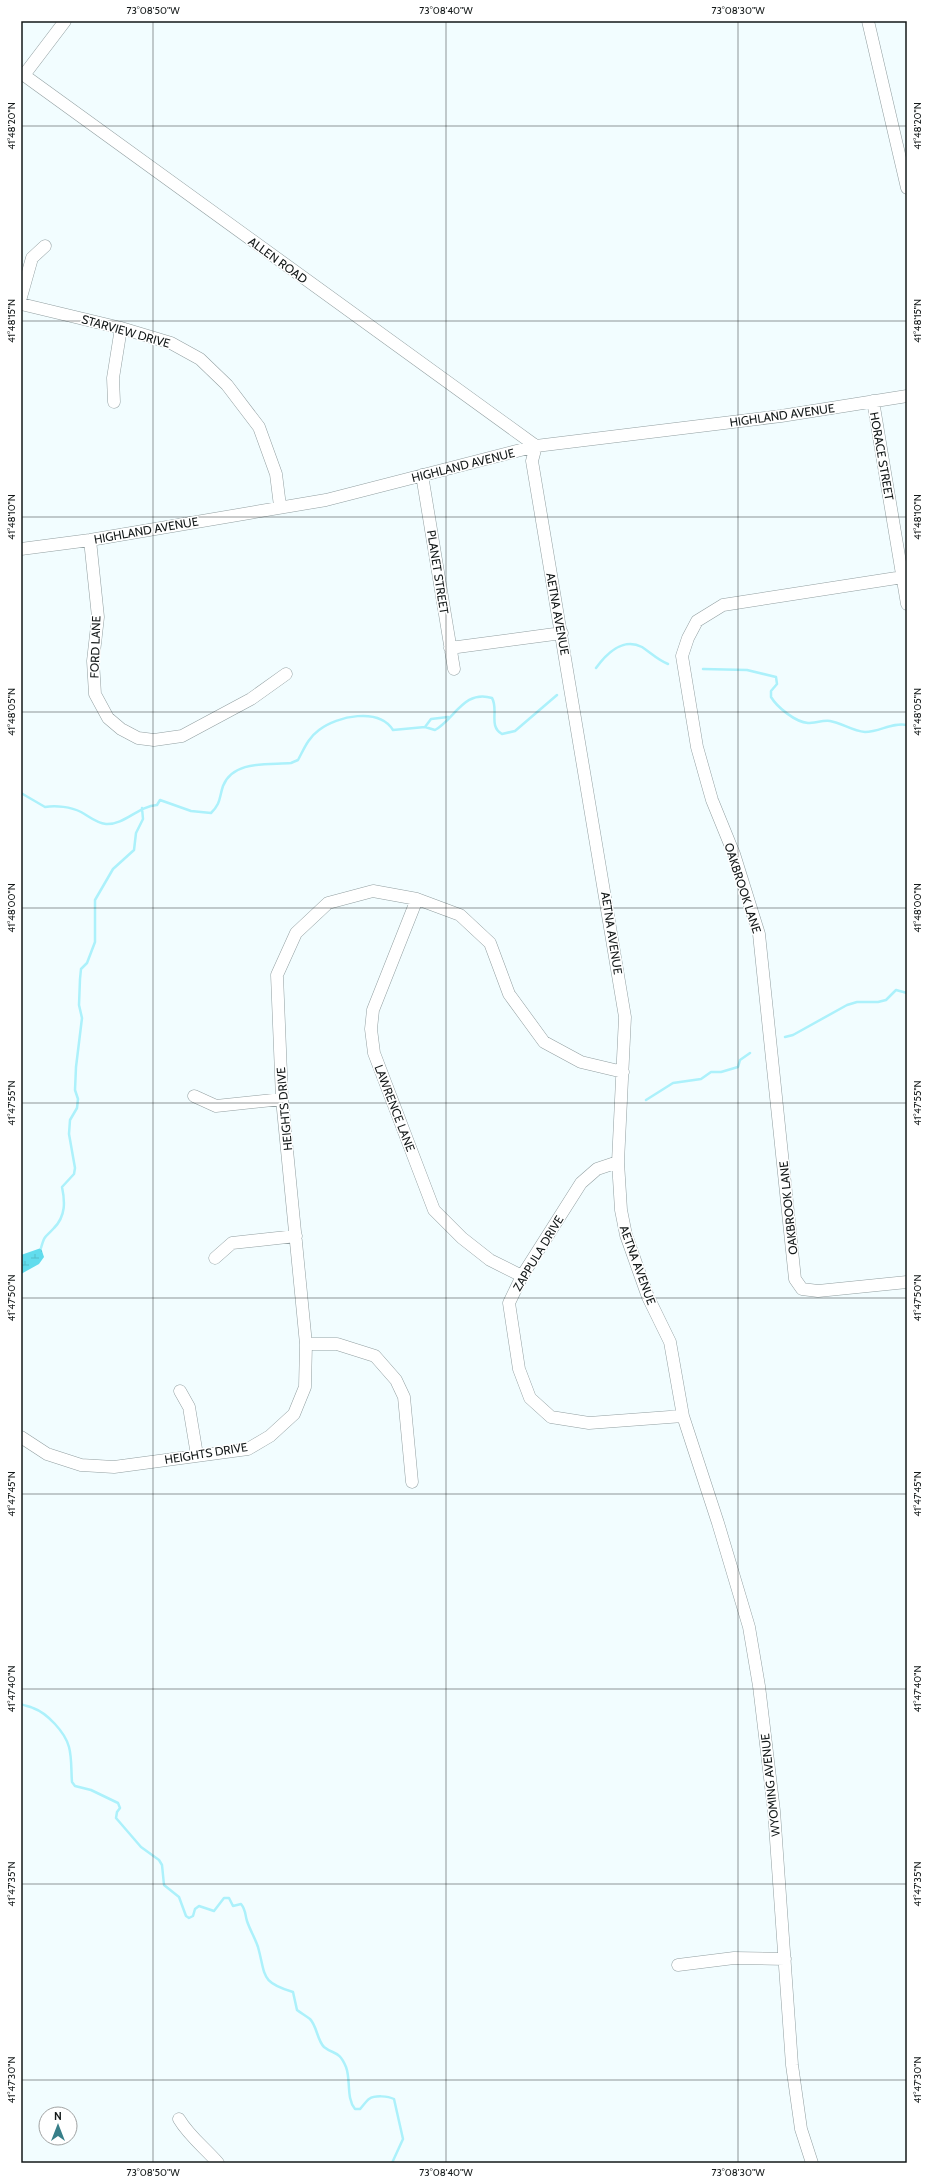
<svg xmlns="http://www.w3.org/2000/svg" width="928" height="2184" viewBox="0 0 928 2184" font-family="Cabin,sans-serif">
	<defs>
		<pattern id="wetland-marsh" width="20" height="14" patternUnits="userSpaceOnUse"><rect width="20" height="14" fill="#61dced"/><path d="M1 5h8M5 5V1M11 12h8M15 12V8" fill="none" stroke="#53bcca"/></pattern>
	</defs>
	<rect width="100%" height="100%" fill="#f2fdff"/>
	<path fill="url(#wetland-marsh)" d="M41,1248L44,1257L39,1264L21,1274V1255Z"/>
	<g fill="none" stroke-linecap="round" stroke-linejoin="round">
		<path stroke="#acf1fb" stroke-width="2.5" d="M596,668C606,654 623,637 642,647C651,653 658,660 668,664
			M703,669L747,670L776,677L777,684L771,691V697C777,707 795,722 808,723C815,723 823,720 830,721C842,723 852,731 865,732C880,732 892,722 907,725
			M425,727L431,719L448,717
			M21,793L45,807C56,805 71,807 81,812C90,817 96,823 106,824C125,825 138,806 157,805L160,800L191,811L211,813C221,803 219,798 223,786C233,760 268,765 291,763L298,760C304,749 308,738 319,730C337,716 379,707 393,730L425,727L435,730C454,720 464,689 492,698C499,710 488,726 502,734L515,731L557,695
			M785,1037L793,1035L847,1005L857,1002H878L886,1000L896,990L907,993
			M646,1100L673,1083L701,1079L711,1072H721L738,1067L740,1060L750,1053
			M41,1248C45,1234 45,1238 54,1228C66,1216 65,1201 62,1187L74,1174L75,1168L69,1134L70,1120L77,1108L78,1099L75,1090L76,1067L82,1018L79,1005L80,979L81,969L87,963L95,942V900L113,869L134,850L136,833L143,819L142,808
			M21,1704C25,1706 29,1706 33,1708C47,1713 65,1732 69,1747C72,1758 71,1771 72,1782L75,1786L91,1790L118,1803L120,1808L117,1812L116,1818L141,1847L159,1860L162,1865L164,1885L179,1897L186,1916L189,1918L193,1916L195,1909L199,1906L214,1911L224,1898H229L233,1906L241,1904C246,1910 245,1915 247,1921C250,1930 255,1938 258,1947C266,1976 260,1982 293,1992L297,2010C301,2013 306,2016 310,2019C317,2026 317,2040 324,2047C334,2055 339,2050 346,2067C351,2080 346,2098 355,2109H360C363,2106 366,2101 369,2099C375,2095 388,2096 394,2099L403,2139L392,2163"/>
		<g stroke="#929fa1" stroke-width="13">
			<path id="minor" d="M868,21L907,188
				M21,73L536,446
				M24,75L65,21
				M21,297L32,258L45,246
				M21,304L121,328L171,343L200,359L227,385L259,427L276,474L280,506
				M873,401L907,604
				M114,402L113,378L121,328
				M536,446L532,461L625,1017L618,1162L621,1210L626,1235L648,1297L670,1342L683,1416L718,1523L749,1627L759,1686L774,1811L792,2065L801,2129L812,2163
				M422,475L454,669
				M90,540L98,617L93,661L95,694L108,718L121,729L138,738L154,740L182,736L251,699L286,674
				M21,549L90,540L326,500L536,446L781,416L907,396
				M903,577L723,605L697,621L688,638L682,656L697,747L712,800L734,854L759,934L795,1279L802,1289L818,1291L907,1282
				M450,648L562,633
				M417,899L373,1010L371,1029L374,1053L434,1210L462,1238L490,1260L522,1276
				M194,1096L216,1106L282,1099
				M618,1162L597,1169L581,1183L522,1276L509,1303L519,1369L530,1398L551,1417L589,1423L683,1416
				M215,1258L232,1243L296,1236
				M306,1344H337L375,1356L396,1380L404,1397L412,1482
				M180,1391L189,1407L197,1455
				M21,1437L47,1454L81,1465L114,1467L248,1449L270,1436L294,1414L305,1387L306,1344L282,1099L277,975L296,933L328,903L373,891L417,899L460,915L490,943L509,994L544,1042L581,1062L623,1072
				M678,1965L734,1958L785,1959
				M179,2119C189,2136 205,2148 218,2163"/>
		</g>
		<use href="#minor" stroke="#fff" stroke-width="12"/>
	</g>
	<path fill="none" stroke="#131818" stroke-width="1" stroke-opacity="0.45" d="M153,21V2163M446,21V2163M738,21V2163M21,126H907M21,321H907M21,517H907M21,712H907M21,908H907M21,1103H907M21,1298H907M21,1494H907M21,1689H907M21,1884H907M21,2080H907"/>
	<g text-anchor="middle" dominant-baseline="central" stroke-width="3" stroke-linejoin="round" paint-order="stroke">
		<g font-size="12" fill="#131818" stroke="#fff">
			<text transform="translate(278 260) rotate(36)">ALLEN ROAD</text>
			<text transform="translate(126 331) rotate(16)">STARVIEW DRIVE</text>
			<text transform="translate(782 415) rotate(-8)">HIGHLAND AVENUE</text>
			<text transform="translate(882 456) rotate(80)">HORACE STREET</text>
			<text transform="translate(463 465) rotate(-14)">HIGHLAND AVENUE</text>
			<text transform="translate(146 530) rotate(-10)">HIGHLAND AVENUE</text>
			<text transform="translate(438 572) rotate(81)">PLANET STREET</text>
			<text transform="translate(558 614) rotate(80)">AETNA AVENUE</text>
			<text transform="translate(95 647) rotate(-88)">FORD LANE</text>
			<text transform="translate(743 888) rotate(72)">OAKBROOK LANE</text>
			<text transform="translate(612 933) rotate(81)">AETNA AVENUE</text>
			<text transform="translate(395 1108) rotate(69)">LAWRENCE LANE</text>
			<text transform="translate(284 1109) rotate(-95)">HEIGHTS DRIVE</text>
			<text transform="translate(788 1208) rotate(-96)">OAKBROOK LANE</text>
			<text transform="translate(538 1253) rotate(-59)">ZAPPULA DRIVE</text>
			<text transform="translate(638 1265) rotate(70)">AETNA AVENUE</text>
			<text transform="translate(206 1453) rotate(-9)">HEIGHTS DRIVE</text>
			<text transform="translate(770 1785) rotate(-96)">WYOMING AVENUE</text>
		</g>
	</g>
	<rect width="928" height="2184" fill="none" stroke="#ffffff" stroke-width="44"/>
	<g transform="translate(58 2126)"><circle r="19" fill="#ffffff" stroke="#a1a3a3"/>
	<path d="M0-3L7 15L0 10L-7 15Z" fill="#387f89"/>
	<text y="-6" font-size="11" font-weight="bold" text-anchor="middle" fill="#131818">N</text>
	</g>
	<rect x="22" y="22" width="884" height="2140" fill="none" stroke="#131818" stroke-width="1.5"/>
	<g font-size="10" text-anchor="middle" fill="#131818">
		<text x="153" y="14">73°08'50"W</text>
		<text x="446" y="14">73°08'40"W</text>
		<text x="738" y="14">73°08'30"W</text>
		<text transform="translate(11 126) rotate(-90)" y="4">41°48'20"N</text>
		<text transform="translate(917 126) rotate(-90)" y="4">41°48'20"N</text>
		<text transform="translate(11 321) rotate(-90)" y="4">41°48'15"N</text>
		<text transform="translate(917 321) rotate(-90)" y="4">41°48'15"N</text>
		<text transform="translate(11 517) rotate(-90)" y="4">41°48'10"N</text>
		<text transform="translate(917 517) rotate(-90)" y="4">41°48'10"N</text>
		<text transform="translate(11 712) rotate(-90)" y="4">41°48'05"N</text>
		<text transform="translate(917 712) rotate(-90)" y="4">41°48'05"N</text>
		<text transform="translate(11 908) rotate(-90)" y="4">41°48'00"N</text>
		<text transform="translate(917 908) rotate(-90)" y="4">41°48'00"N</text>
		<text transform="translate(11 1103) rotate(-90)" y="4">41°47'55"N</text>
		<text transform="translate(917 1103) rotate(-90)" y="4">41°47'55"N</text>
		<text transform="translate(11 1298) rotate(-90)" y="4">41°47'50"N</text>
		<text transform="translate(917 1298) rotate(-90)" y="4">41°47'50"N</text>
		<text transform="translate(11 1494) rotate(-90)" y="4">41°47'45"N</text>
		<text transform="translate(917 1494) rotate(-90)" y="4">41°47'45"N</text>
		<text transform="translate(11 1689) rotate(-90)" y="4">41°47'40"N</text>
		<text transform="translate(917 1689) rotate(-90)" y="4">41°47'40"N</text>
		<text transform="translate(11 1884) rotate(-90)" y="4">41°47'35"N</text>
		<text transform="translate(917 1884) rotate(-90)" y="4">41°47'35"N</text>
		<text transform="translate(11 2080) rotate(-90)" y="4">41°47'30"N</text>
		<text transform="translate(917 2080) rotate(-90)" y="4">41°47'30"N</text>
		<text x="153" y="2176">73°08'50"W</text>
		<text x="446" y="2176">73°08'40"W</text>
		<text x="738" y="2176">73°08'30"W</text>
	</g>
</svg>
